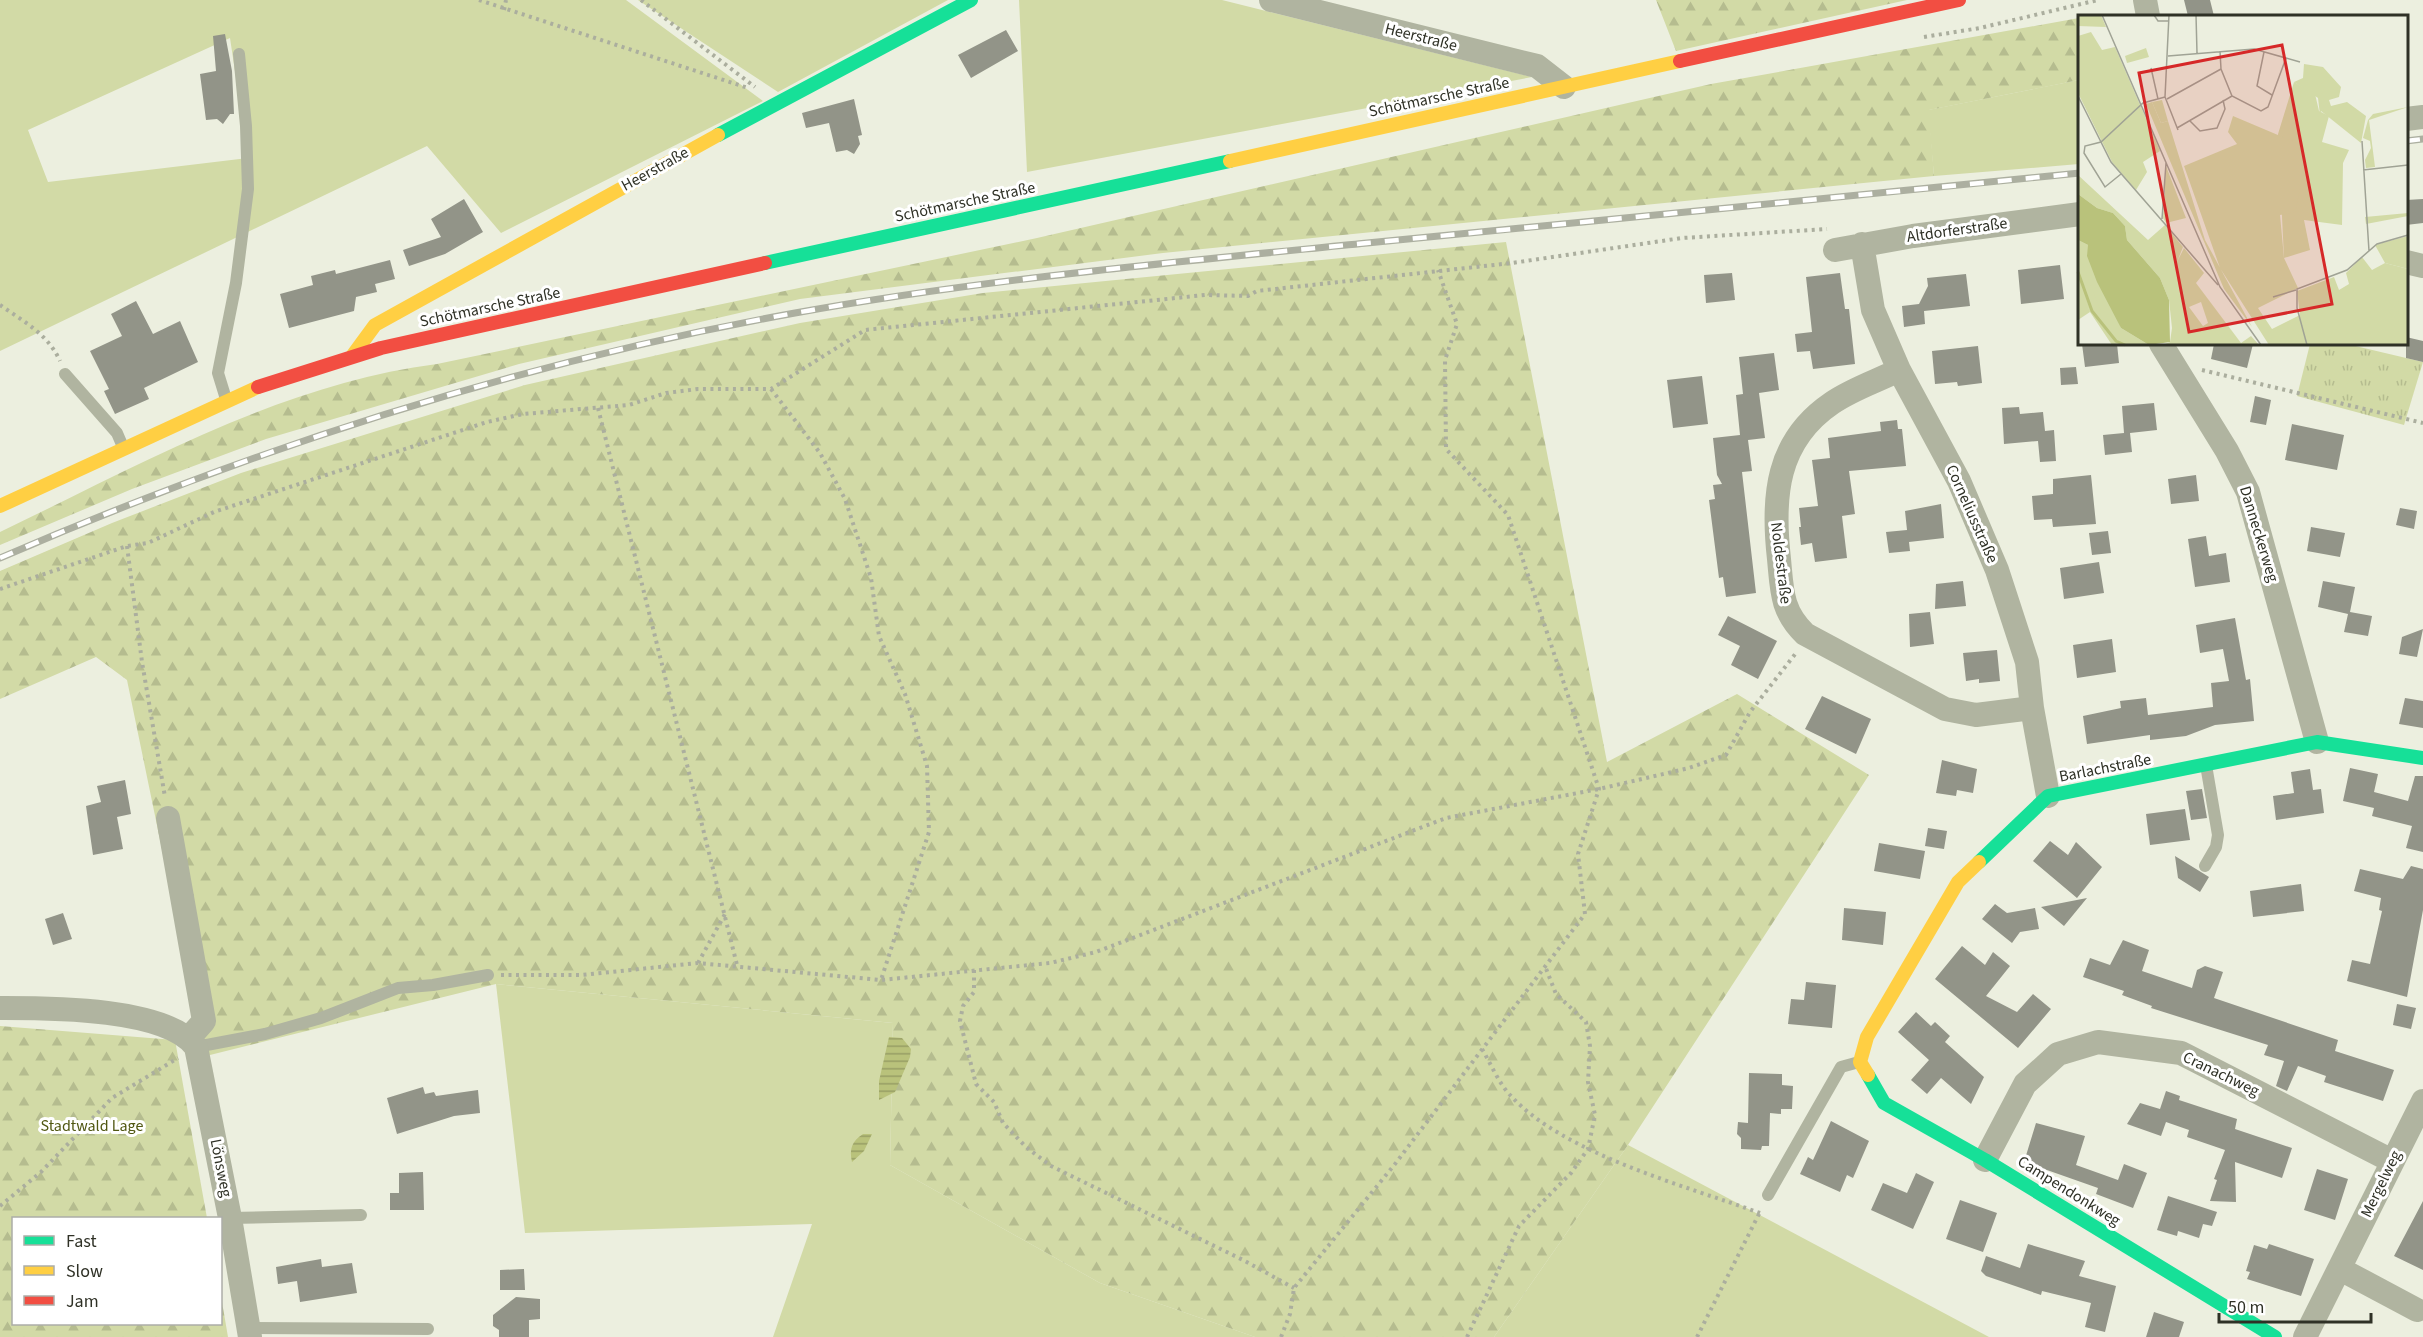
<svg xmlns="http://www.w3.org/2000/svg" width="2423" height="1337" viewBox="0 0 2423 1337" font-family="'Source Sans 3',sans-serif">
	<defs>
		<pattern id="forest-firs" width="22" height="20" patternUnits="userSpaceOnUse" patternTransform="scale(1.5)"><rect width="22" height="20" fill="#d2daa6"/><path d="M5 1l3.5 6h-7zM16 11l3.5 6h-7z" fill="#b5bc8f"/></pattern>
		<pattern id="park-tufts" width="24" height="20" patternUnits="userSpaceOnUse" patternTransform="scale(1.5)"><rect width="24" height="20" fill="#d2daa6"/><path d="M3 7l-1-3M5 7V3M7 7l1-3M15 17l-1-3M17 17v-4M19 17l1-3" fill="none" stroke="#b5bc8f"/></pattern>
		<pattern id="water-rules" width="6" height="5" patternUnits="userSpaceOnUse" patternTransform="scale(1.5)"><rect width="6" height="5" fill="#b9c27b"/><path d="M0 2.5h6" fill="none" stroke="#979e65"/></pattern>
	</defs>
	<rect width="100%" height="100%" fill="#ecefdf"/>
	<path fill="#d2daa6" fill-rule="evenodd" d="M0,0H626L763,101L501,233L427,146L0,351ZM230,38L248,158L48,182L28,130Z
		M638,0H948L778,92Z
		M1019,0H1222L1532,77L1027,172Z
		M2079,80V164L1934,176L1928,110Z
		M496,984L893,1023L890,1165L1100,1283L1255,1337H773L812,1224L525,1233Z
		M1628,1145L1989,1337H1494Z"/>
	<path fill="url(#forest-firs)" d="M1656,0H1907L1676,51Z
		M2079,18V80L1929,110L1934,176L1163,253L800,299L519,364L266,439L132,489L0,545V532C140,465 281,384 437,364L1037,238L1711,84Z
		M1506,242L1607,762L1737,694L1869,775L1628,1145L1494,1337H1255L1100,1283L890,1165L893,1023L496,984L202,1057L198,1024L127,680L96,657L0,699V571L112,523L241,473L525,385L800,323L983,293Z
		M0,1026L175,1040L207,1218H14V1324H220L221,1296L228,1337H0Z"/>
	<path fill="url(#park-tufts)" d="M2310,344H2347L2423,362L2404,425L2297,396Z"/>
	<path fill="url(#water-rules)" d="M889,1037L902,1038L911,1049L910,1057L895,1092L879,1100V1081Z
		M863,1134H872L864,1151L852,1162C849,1149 852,1141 863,1134Z"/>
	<path fill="#929488" d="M2184,0H2210L2214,16H2188Z
		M1006,30L1018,51L971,78L958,55Z
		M225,34L232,71L234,114H230L223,124L217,119L206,120L200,74L216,71L213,36Z
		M854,99L862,135L858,136L860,144L854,154L847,150L836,152L829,123L806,128L802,113Z
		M464,199L483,232L445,254L409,266L403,250L441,237L431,219Z
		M2423,199V223L2406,225V200Z
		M390,260L395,279L375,284L377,292L356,297L354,311L289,328L280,294L313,285L311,276L335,270L336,274Z
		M2060,265L2064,299L2021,304L2018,270Z
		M1732,273L1735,300L1706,303L1704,275Z
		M1840,273L1845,309H1849L1855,364L1813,369L1810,351L1797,352L1795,334L1812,332L1806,277Z
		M1966,274L1970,306L1924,311L1925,324L1904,327L1902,306L1919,304L1928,286L1927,278Z
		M136,301L153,334L180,321L198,362L144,388L149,399L115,414L104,391L109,389L90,351L122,336L111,314Z
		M2406,337L2423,341V362L2406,358Z
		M2082,344H2117L2119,363L2085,367Z
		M2214,344H2253L2247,368L2211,359Z
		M1978,346L1982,383L1958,386L1957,382L1935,384L1932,351Z
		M1774,353L1779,390L1759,393L1765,438L1748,440L1752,471L1742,472L1756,593L1726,597L1723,577L1719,578L1709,500L1715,499L1713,485L1722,484L1717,475L1713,438L1740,435L1736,395L1743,394L1739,357Z
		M2076,367L2078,384L2061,385L2060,368Z
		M1702,376L1708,424L1673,428L1667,380Z
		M2255,396L2271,400L2266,425L2250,422Z
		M2154,403L2157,430L2130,433L2132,452L2105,455L2103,435L2124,433L2122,406Z
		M2019,407L2020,414L2043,412L2045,431L2054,430L2056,461L2040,462L2038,441L2004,444L2002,408Z
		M1897,420L1898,429H1902L1906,466L1849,471L1855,514L1842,516L1847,558L1815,562L1812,543L1801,545L1799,527H1801L1799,508L1818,506L1812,460L1830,458L1828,438L1881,431L1880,422Z
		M2292,424L2344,435L2337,470L2285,460Z
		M2091,475L2096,524L2053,527L2052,519L2034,520L2032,496L2053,494V479Z
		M2196,475L2199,501L2171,504L2168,479Z
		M1941,504L1944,538L1909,542L1910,551L1889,553L1886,532L1907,530L1905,511Z
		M2400,508L2417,511L2414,529L2396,525Z
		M2311,527L2345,533L2340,557L2307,551Z
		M2108,531L2111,553L2092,555L2089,533Z
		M2206,536L2209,556L2226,553L2230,582L2195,587L2188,539Z
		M2099,562L2104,593L2064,599L2060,568Z
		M1963,581L1966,606L1935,609L1936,584Z
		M2323,581L2355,587L2350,612L2372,616L2368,636L2344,632L2348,614L2318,607Z
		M1930,612L1934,644L1910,647L1909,614Z
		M1728,616L1777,641L1758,679L1731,665L1740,646L1718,635Z
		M2235,618L2246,680L2250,679L2254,721L2215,725L2186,736L2150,740V735L2087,744L2083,716L2121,708L2120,701L2146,698L2148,715L2213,707L2211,683L2229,681L2223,649L2200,653L2196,625Z
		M2423,629L2417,657L2399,654L2402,637Z
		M2112,639L2116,672L2077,678L2073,645Z
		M1997,650L2000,681L1979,683V679L1966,681L1963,653Z
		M1822,696L1871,719L1856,754L1805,729Z
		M2405,698L2423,701V728L2399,724Z
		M1942,760L1977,769L1973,793L1957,790L1956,796L1936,793Z
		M2350,768L2378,774L2374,792L2408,801L2415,776H2423V852L2406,848L2412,826L2372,816L2374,808L2343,801Z
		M2310,769L2313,790L2321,789L2324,813L2276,820L2273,796L2294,793L2291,772Z
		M125,780L131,814L117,817L123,849L93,855L86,806L101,802L97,786Z
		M2202,789L2207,818L2191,820L2186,791Z
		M2185,809L2190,840L2150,845L2146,814Z
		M1928,828L1947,831L1944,849L1925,846Z
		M2050,841L2068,855L2076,842L2102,867L2077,898L2033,861Z
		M1879,843L1925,851L1920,879L1874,871Z
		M2175,856L2209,877L2200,892L2178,878Z
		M2411,866L2423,869V910L2407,997L2347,981L2352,960L2370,964L2382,911L2379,910L2381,898L2354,891L2360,869L2403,879Z
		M2301,884L2304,911L2253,917L2250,891Z
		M2087,898L2064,926L2041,907Z
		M1995,904L2007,913L2035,908L2039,929L2020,932L2012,943L1982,919Z
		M1844,908L1886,912L1883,945L1842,940Z
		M63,913L72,939L53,945L45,919Z
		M2123,940L2149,950L2142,971L2192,988L2197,970L2205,966L2223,972L2214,998L2338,1040L2335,1051L2394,1070L2383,1101L2324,1082L2326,1076L2298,1066L2287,1091L2276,1086L2284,1061L2264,1055L2268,1045L2151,1008L2152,1006L2122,995L2124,991L2083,977L2090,958L2110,965Z
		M1962,946L1985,965L1993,952L2010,966L1986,996L2017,1012L2033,994L2051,1009L2018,1048L1935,979Z
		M1806,982L1836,985L1832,1028L1788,1024L1791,999L1804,1000Z
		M2397,1004L2416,1008L2411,1029L2393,1025Z
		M1916,1012L1931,1026L1935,1022L1950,1036L1945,1042L1984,1077L1971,1104L1941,1078L1927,1094L1911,1080L1929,1060L1898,1032Z
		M1749,1073L1782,1074V1085L1793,1086L1792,1109H1781V1114L1770,1113L1769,1146H1762L1761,1150L1741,1149V1138L1737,1134L1738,1122L1748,1123Z
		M423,1087L425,1094L434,1092L436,1096L478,1090L480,1113L454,1116L397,1134L387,1098Z
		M2166,1091L2180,1096L2179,1100L2237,1119L2235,1129L2292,1148L2282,1178L2235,1162L2236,1202L2210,1201L2217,1180L2214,1179L2225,1150L2187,1137L2189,1130L2166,1122L2161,1136L2127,1124L2140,1103L2160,1109Z
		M1831,1121L1869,1141L1853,1178L1847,1175L1840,1192L1800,1174L1808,1157L1813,1160Z
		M2036,1123L2085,1136L2076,1165L2118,1180L2124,1164L2147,1173L2133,1208L2096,1194L2098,1188L2024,1162Z
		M2317,1169L2348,1179L2335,1220L2304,1210Z
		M423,1172L424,1210H390V1193H399V1173Z
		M1916,1173L1934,1182L1913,1229L1871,1210L1883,1183L1907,1193Z
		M2168,1196L2217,1212L2212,1226L2203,1224L2199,1238L2178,1231L2177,1236L2157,1230Z
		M1960,1200L1997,1213L1983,1252L1946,1239Z
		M2423,1201V1270L2394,1256Z
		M2028,1244L2085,1261L2079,1276L2116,1286L2105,1332L2085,1327L2091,1303L2042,1291L2041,1295L1986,1276L1981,1271L1986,1256L2020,1268Z
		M2269,1244L2314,1259L2301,1296L2247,1279L2250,1272L2246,1271L2254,1245L2267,1249Z
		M321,1259L322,1267L352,1263L357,1293L300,1302L297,1281L278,1284L276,1267Z
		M524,1269L525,1290H500V1270Z
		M516,1297L540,1299V1319L529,1320V1337H499V1330L493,1326V1315Z
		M2154,1312L2184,1322L2179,1337H2146Z"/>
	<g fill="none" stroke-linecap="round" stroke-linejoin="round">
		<path stroke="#abae9e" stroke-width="4" stroke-dasharray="3 4.5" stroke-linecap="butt" d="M479,0L748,88
			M641,0L755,87
			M504,10L506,0
			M1924,37L1980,28L2098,0
			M0,305C23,321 48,334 60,361
			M2202,370L2423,423
			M771,389L820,453L845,499L871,578L879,636L905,694L927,766L929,832L881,980
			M598,408L737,965
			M127,546L142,662L165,797
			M0,589L127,546L148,543L214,512L487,422L523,414L629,405L666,393L698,389H771L865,330L1205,295L1248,296L1257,291L1512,263L1682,238L1827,229
			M698,963L725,914
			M974,970V992L963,1006L960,1021L976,1084L994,1102L1003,1123L1026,1147L1051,1166L1243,1260L1294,1288
			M501,975H582L698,963L881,980L1050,963L1096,952L1446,818L1599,789L1689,768L1726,755L1750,712L1796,653
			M1482,1049C1491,1064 1499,1084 1511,1096C1564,1154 1686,1186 1760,1213
			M0,1206L41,1172L112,1098L178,1058
			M1281,1337L1290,1314L1294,1288L1395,1164L1585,914L1578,854L1599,789L1508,515L1446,449L1445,360L1457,324L1438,270
			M1467,1337L1519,1226L1571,1173L1588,1149L1595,1115L1588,1082L1590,1046L1586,1022L1556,994L1545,966
			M1697,1337L1760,1212"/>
		<path stroke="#b0b4a0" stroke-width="12" d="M65,374L117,433L123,447
			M226,399L218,373L236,283L248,189L246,126L239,54
			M2205,866L2216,847L2218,835L2206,765
			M196,1047L265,1034L321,1018L398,988L433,985L488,975
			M1768,1195L1841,1067L1859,1062
			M230,1218L361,1215
			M249,1328L428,1329"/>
		<path stroke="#b0b4a0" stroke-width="24" d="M1271,0L1537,66L1564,87
			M2145,0L2148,16
			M2406,119L2423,117
			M1862,244L1873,310L1899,370L1959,481L1997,570L2027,662L2032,708L2048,796
			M1835,250L1913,236L2080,214
			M2406,262L2423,266
			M2161,344L2227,451L2248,492L2317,742
			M1899,370C1877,381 1852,389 1832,403C1776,441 1772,497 1779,559C1782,590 1781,611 1805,634L1945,709L1976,715L2032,708
			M168,818L204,1021L189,1038
			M0,1008C47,1008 166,1007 196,1047L230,1218L250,1337
			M1985,1160L2025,1084L2058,1054L2098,1042L2181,1053L2392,1161
			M2340,1269L2417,1310
			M2305,1337L2423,1101"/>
		<path stroke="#16e098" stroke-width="14" d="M718,135L971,0
			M765,263L1230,161
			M1979,862L2048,796L2317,742L2423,758
			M1868,1075L1884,1103L1985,1160L2275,1337"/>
		<path stroke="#ffcf43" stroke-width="14" d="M1230,161L1680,61
			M353,355L375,325L718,135
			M0,506L258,387
			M1868,1075L1860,1062L1867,1037L1958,882L1979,862"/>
		<path stroke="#f24e42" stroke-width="14" d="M1680,61L1959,0
			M258,387L381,348L765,263"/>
		<g stroke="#acafa0" stroke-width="7">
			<path id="rail" d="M2406,141L2423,139
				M0,558C255,448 521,362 795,313C984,279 1176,262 1367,243C1605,220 1842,197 2080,173"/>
		</g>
		<use href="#rail" stroke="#fff" stroke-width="4.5" stroke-dasharray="14" stroke-linecap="butt"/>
	</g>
	<g text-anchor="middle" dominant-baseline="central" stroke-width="6" stroke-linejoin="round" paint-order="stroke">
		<g font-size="16" fill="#2f3126" stroke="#fff">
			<text transform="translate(1421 37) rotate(14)">Heerstraße</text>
			<text transform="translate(1439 97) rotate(-12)">Schötmarsche Straße</text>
			<text transform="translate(655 169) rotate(-29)">Heerstraße</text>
			<text transform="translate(965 202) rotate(-12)">Schötmarsche Straße</text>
			<text transform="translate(1957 230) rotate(-8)">Altdorferstraße</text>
			<text transform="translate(490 307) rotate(-12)">Schötmarsche Straße</text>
			<text transform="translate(1972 514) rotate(66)">Corneliusstraße</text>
			<text transform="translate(2259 534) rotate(73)">Danneckerweg</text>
			<text transform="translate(1781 563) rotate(83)">Noldestraße</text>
			<text transform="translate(2105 768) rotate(-11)">Barlachstraße</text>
			<text transform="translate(2221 1074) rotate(26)">Cranachweg</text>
			<text transform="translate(221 1168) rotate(79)">Lönsweg</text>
			<text transform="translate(2381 1184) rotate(-64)">Mergelweg</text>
			<text transform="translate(2069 1191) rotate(32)">Campendonkweg</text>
		</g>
		<g font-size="16" fill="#505712" stroke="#fff">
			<text x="92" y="1126">Stadtwald Lage</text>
		</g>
	</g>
	<g transform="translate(2078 15)">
		<rect width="330" height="330" fill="#ecefdf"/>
		<path d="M68,33L71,42L49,48L47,41ZM216,67L237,79L241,96L251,101L244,127L271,135L265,148L264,210L226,205L232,235L206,243L200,119ZM84,85L90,106L83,108L74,87ZM330,92L291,105L297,152L288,153L287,145L293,133L292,126L285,123L290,105L295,99ZM88,151L108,203L88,208L85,203ZM0,160L70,225L87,210L105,232L99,247L106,233L126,258L118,268L163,328L173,321L181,330H85L92,327L94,313L91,285L82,263L49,225L47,211L35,198L19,193L0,179ZM123,287L130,308L125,311L111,292ZM330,198V201L288,209L287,202ZM330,221V254L307,248L297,230ZM0,225L10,230L43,313L71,330H34L12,297L0,264Z" fill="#d2daa6" fill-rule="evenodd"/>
		<path d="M0,0H23L28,12L0,11ZM13,17L24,35L37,32L82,136L65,147L69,157L58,175L34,147L0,78V21ZM226,49L245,52L263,72L261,82L251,85L253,91L269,87L288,101L283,128L243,96L242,100L240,83L216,67L225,63ZM74,87L83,108L90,106L127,225L174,312L146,274L68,89ZM155,101L231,133L217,197L202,200L206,243L220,273L180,293L194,314L222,300L219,276L256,262L261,275L271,269L268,258L284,242L294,255L307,248L330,254V330H191L142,253L106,151L159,129L150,117ZM0,264L12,297L0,305Z" fill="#d2daa6"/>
		<path d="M0,239L23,296L21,299L18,294L12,297L0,269Z" fill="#d2daa6"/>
		<path d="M0,179L19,193L35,198L47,211L49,225L82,263L91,285L92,327L71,330L43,313L19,267L9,241L10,230L0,225Z" fill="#b9c27b"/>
		<path fill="none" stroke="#b9c27b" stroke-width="3" d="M0,257L14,296L38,326L47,330"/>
		<path fill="none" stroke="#a0a395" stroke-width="1.5" d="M24,0L142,272L183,330M76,0L80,6H91M91,0L87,82L100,115M118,0L119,38M142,36L143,54L154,81L183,96L190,92L208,43M186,37L179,71L194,80M90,41L176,34L222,47M73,53L80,84M0,81L33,147L140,270M89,84L143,54M112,106L122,116L139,113L147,94L145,85M99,113L154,81M284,126L291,236M285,155L330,150M43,159L27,172L6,138L7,131L23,127L65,88L87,82M84,204L88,148M195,282L218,275M229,330L219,293V274L269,255L299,229L330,220"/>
		<path fill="#d62828" fill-opacity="0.15" stroke="#d62828" stroke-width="3" d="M204,30L254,289L111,317L61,58Z"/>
		<rect width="330" height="330" fill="none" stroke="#2f3126" stroke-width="3"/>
	</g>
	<rect x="12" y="1217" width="210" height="108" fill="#ffffff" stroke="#acada8" stroke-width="1.5"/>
	<rect x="24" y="1236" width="30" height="9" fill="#16e098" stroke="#acada8" stroke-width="1.5"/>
	<text x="66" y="1247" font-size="18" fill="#2f3126">Fast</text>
	<rect x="24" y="1266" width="30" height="9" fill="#ffcf43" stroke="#acada8" stroke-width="1.5"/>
	<text x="66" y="1277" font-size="18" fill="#2f3126">Slow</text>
	<rect x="24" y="1296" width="30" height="9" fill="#f24e42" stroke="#acada8" stroke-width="1.5"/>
	<text x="66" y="1307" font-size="18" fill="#2f3126">Jam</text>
	<path d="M2219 1313v9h152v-9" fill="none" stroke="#2f3126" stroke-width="3"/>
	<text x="2228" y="1313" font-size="18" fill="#2f3126" stroke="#ffffff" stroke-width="4.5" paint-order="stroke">50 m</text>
</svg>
